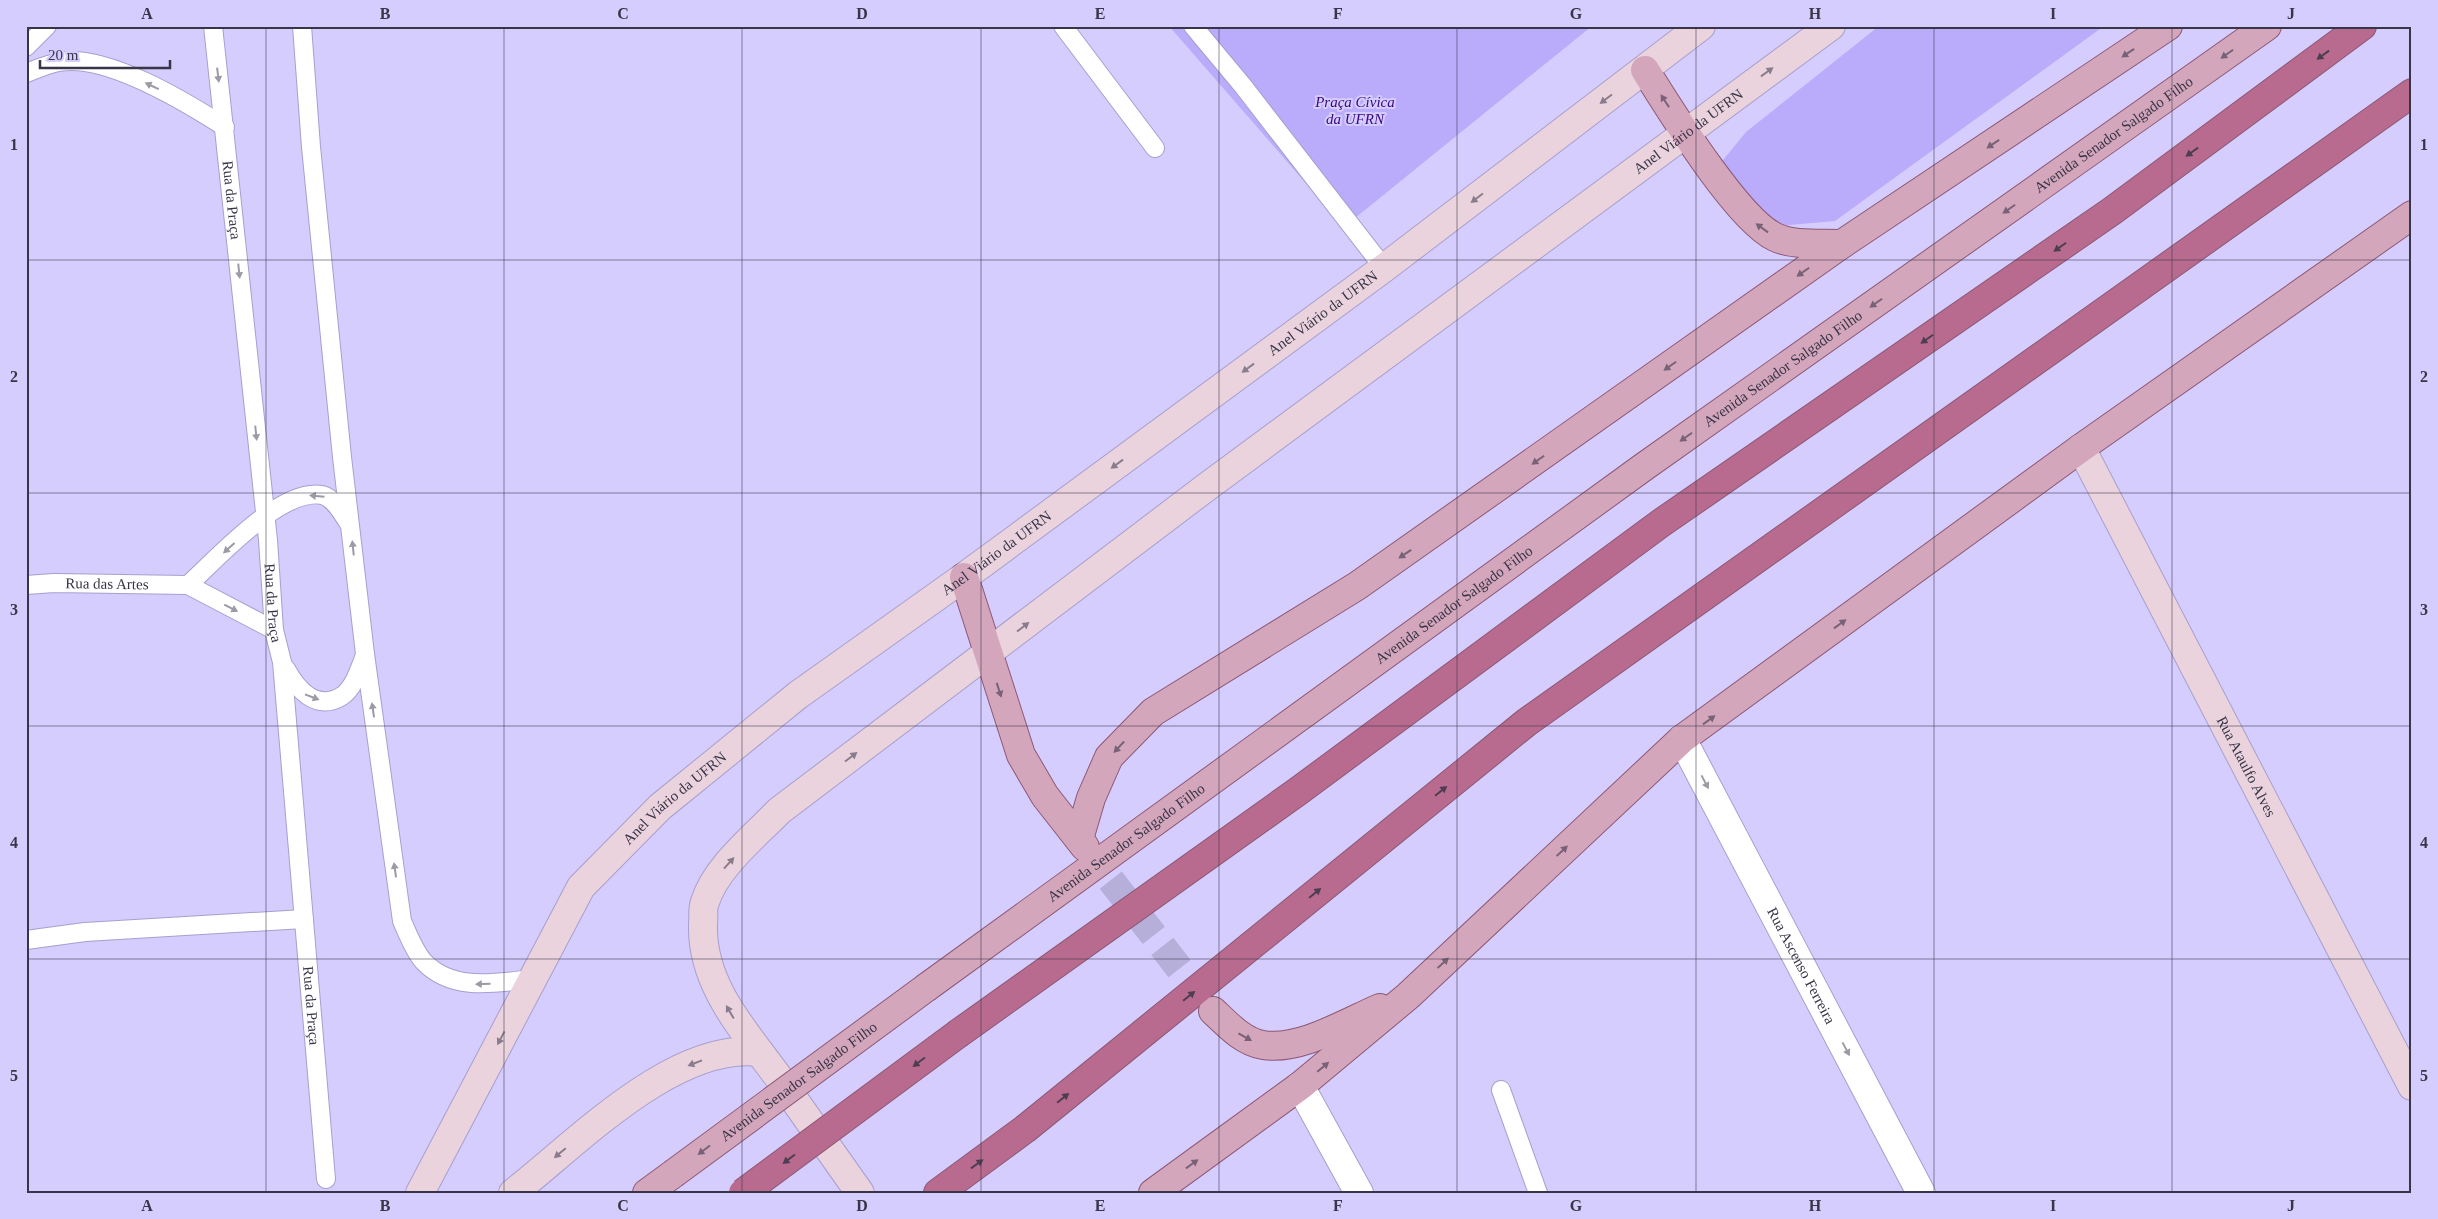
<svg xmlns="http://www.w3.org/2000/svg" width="2438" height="1219" viewBox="0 0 2438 1219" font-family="'Times New Roman',serif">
	<rect width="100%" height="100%" fill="#d5cdfe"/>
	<path fill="#baacfb" d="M1169,26H1592L1344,227Z
		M1879,26H2104L1835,221L1766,227L1719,165L1746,132Z"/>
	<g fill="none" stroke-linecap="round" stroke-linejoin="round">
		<path stroke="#b6afda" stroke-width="28" stroke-dasharray="28 14" stroke-linecap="butt" d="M1085,847L1211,1009"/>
		<g stroke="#a79fce" stroke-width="20">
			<g id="lane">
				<path id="s1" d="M213,26L268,540L274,630L282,662L326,1179"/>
				<path d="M302,26L311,147L342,457L365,654L402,921C408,934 414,951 424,962C453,992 496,983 532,979"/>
				<path d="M1063,26L1155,148"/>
				<path d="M1193,26L1243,86L1384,268"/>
				<path d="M26,47L47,26"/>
				<path d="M26,73C37,69 48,64 59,62C106,53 186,102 225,127"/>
				<path id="s2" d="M26,585L54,583L188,585L274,630"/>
				<path d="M188,585C216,560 281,487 322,495C334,498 341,512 348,522"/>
				<path d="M286,669C297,689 316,712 342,696C354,688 360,668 365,655"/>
				<path d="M26,940L85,932L304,919"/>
				<path d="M1501,1090L1538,1193"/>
			</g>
		</g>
		<g stroke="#a79fce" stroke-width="30">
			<g id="street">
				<path id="s3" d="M1682,739L1921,1193"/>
				<path d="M1300,1086L1359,1193"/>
			</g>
		</g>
		<g stroke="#a79fce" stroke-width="30">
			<g id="secondary">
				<path id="s4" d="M2081,448L2412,1086"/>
				<path id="s5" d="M420,1193L581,887L660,807L798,695L964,577L1384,268L1701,26"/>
				<path d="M513,1193C576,1144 673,1042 759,1052"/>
				<path id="s6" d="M860,1193C834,1156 807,1118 781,1081C747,1033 701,987 703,924C704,917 702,908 705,902C715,868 755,836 779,811L1208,486L1831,26"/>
			</g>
		</g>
		<g stroke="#8c5876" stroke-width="30">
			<g id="primary">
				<path d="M1645,70C1669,108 1737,219 1775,237C1793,246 1822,243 1842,244"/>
				<path d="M964,577L1021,755L1045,796L1085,847"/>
				<path d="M1079,839L1091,798L1109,757L1153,712L1357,586L1842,244L2168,26"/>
				<path id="s7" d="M927,987L1645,466L2267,26"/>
				<path d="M1213,1011C1227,1024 1243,1042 1263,1045C1300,1051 1347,1022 1380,1008"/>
				<path d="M647,1193L673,1174"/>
				<path d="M1153,1193L1300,1086L1408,996L1682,739L2081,448L2412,215"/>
			</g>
		</g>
		<g stroke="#8c5876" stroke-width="30">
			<path id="highway" d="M959,1033L1297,792L1661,523L2112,211L2362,26
				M938,1193L1025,1129L1527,722L2412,93"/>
		</g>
		<use href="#lane" stroke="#fff" stroke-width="18"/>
		<use href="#street" stroke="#fff" stroke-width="28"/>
		<use href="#secondary" stroke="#ead3dd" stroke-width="28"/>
		<use href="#primary" stroke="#d4a6bb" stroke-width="28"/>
		<use href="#highway" stroke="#b86b8e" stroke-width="28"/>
		<g stroke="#8c5876" stroke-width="30" stroke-linecap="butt">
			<g id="primary-bridge">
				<path id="s8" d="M673,1174L927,987"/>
			</g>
		</g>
		<g stroke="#8c5876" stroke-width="30" stroke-linecap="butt">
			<path id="highway-bridge" d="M743,1193L959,1033"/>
		</g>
		<use href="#primary-bridge" stroke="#d4a6bb" stroke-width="28"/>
		<use href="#highway-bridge" stroke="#b86b8e" stroke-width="28"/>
	</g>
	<defs><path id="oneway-solid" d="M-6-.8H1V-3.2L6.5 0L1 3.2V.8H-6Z" transform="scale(1.25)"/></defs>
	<g fill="#776277">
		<use href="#oneway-solid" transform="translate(2128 53) rotate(146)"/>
		<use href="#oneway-solid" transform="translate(2227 54) rotate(145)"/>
		<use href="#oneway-solid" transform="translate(1665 101) rotate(-123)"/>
		<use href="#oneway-solid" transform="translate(1993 144) rotate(146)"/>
		<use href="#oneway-solid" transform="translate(2009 209) rotate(145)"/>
		<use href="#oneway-solid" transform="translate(1762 228) rotate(-144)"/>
		<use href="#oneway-solid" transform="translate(1803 272) rotate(145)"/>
		<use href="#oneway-solid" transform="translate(1876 303) rotate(145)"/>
		<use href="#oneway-solid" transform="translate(1670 366) rotate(145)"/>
		<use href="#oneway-solid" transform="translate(1686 437) rotate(145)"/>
		<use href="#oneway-solid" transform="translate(1538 460) rotate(145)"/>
		<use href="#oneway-solid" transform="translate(1405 554) rotate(146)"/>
		<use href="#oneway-solid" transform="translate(1840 624) rotate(-36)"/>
		<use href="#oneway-solid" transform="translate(999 690) rotate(72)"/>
		<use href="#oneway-solid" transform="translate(1709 720) rotate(-36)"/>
		<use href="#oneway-solid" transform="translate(1119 747) rotate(133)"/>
		<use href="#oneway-solid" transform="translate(1562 851) rotate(-43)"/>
		<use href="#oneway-solid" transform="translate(1443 963) rotate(-43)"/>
		<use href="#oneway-solid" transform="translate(1245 1037) rotate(29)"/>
		<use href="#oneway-solid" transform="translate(1323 1067) rotate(-40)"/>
		<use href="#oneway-solid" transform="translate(704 1150) rotate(143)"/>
		<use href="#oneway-solid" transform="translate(1192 1164) rotate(-36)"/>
	</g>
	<g fill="#4c3d53">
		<use href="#oneway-solid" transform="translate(2323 55) rotate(144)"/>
		<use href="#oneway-solid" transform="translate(2192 152) rotate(144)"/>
		<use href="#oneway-solid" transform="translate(2060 247) rotate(145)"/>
		<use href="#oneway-solid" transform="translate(1927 339) rotate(145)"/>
		<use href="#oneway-solid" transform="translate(1441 791) rotate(-39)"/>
		<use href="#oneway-solid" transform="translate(1315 893) rotate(-39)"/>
		<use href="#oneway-solid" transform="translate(1189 996) rotate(-39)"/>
		<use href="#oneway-solid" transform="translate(919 1062) rotate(143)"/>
		<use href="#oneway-solid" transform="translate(1063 1098) rotate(-39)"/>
		<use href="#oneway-solid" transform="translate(789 1159) rotate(143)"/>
		<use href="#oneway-solid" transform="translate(977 1164) rotate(-36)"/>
	</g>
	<g fill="#897c8c">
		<use href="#oneway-solid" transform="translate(1767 72) rotate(-36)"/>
		<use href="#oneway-solid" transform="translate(1606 99) rotate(143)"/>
		<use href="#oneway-solid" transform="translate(1477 198) rotate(143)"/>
		<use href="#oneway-solid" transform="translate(1248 368) rotate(144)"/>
		<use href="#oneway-solid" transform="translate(1117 464) rotate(144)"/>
		<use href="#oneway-solid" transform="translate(1023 627) rotate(-37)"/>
		<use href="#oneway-solid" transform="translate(851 757) rotate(-37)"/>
		<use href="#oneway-solid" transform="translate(729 863) rotate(-48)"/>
		<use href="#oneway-solid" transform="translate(730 1012) rotate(-120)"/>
		<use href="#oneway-solid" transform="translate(501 1038) rotate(118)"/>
		<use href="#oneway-solid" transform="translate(695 1063) rotate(159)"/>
		<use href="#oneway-solid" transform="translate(560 1153) rotate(140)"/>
	</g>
	<g fill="#9c9aa4">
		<use href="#oneway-solid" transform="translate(218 75) rotate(83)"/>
		<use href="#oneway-solid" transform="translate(152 86) rotate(-155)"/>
		<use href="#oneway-solid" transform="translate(239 271) rotate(84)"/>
		<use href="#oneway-solid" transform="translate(256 433) rotate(84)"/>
		<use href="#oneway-solid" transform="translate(317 496) rotate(-175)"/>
		<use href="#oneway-solid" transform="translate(229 548) rotate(138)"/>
		<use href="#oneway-solid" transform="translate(353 548) rotate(-96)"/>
		<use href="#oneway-solid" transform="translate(231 608) rotate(27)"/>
		<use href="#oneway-solid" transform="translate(312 697) rotate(21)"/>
		<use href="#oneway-solid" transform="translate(373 710) rotate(-98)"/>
		<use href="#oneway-solid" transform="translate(1705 782) rotate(62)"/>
		<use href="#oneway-solid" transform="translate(395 870) rotate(-98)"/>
		<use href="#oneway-solid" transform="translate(483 984) rotate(179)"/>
		<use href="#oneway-solid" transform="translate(1846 1049) rotate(62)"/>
	</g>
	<path fill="none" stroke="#393549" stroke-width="1" stroke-opacity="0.55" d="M266,26V1193M504,26V1193M742,26V1193M981,26V1193M1219,26V1193M1457,26V1193M1696,26V1193M1934,26V1193M2172,26V1193M26,260H2412M26,493H2412M26,726H2412M26,959H2412"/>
	<g text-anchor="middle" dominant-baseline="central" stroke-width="4" stroke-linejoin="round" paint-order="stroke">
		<g font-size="15" font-style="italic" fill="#3b0781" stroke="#d5cdfe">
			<text x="1355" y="102">Praça Cívica<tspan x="1355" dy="17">da UFRN</tspan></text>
		</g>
		<g font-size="15" fill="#393549" stroke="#d5cdfe">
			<text stroke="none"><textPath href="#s6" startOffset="1592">Anel Viário da UFRN</textPath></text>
			<text stroke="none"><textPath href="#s7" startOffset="1461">Avenida Senador Salgado Filho</textPath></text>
			<text stroke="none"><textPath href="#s1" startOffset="175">Rua da Praça</textPath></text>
			<text stroke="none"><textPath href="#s5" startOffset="1285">Anel Viário da UFRN</textPath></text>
			<text stroke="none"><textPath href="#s7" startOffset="1056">Avenida Senador Salgado Filho</textPath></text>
			<text stroke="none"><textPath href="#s5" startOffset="880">Anel Viário da UFRN</textPath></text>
			<text stroke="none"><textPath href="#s2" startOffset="81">Rua das Artes</textPath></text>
			<text stroke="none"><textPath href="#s1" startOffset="580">Rua da Praça</textPath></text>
			<text stroke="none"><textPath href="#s7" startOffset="651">Avenida Senador Salgado Filho</textPath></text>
			<text stroke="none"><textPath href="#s4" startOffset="359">Rua Ataulfo Alves</textPath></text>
			<text stroke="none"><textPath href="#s5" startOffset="475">Anel Viário da UFRN</textPath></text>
			<text stroke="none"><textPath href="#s7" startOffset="246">Avenida Senador Salgado Filho</textPath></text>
			<text stroke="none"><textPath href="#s3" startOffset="256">Rua Ascenso Ferreira</textPath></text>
			<text stroke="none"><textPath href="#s1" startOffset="985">Rua da Praça</textPath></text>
			<text stroke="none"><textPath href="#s8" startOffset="156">Avenida Senador Salgado Filho</textPath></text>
		</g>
	</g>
	<rect width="2438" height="1219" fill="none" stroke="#d5cdfe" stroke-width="55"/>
	<path d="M40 60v8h130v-8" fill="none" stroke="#393549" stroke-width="2.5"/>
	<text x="48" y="60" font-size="15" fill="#393549" stroke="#d5cdfe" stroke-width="4" paint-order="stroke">20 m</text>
	<rect x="28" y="28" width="2382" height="1164" fill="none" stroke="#393549" stroke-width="2"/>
	<g font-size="16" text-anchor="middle" font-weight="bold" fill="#393549">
		<text x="147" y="19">A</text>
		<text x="385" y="19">B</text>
		<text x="623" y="19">C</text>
		<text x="862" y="19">D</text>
		<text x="1100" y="19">E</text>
		<text x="1338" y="19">F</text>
		<text x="1576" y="19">G</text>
		<text x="1815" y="19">H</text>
		<text x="2053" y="19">I</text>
		<text x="2291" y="19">J</text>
		<text x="14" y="150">1</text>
		<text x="2424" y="150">1</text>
		<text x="14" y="382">2</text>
		<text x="2424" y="382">2</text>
		<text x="14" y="615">3</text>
		<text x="2424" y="615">3</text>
		<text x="14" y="848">4</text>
		<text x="2424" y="848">4</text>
		<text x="14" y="1081">5</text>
		<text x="2424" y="1081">5</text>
		<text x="147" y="1211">A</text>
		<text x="385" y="1211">B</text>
		<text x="623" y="1211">C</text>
		<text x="862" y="1211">D</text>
		<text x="1100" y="1211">E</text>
		<text x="1338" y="1211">F</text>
		<text x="1576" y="1211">G</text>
		<text x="1815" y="1211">H</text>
		<text x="2053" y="1211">I</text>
		<text x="2291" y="1211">J</text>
	</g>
</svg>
